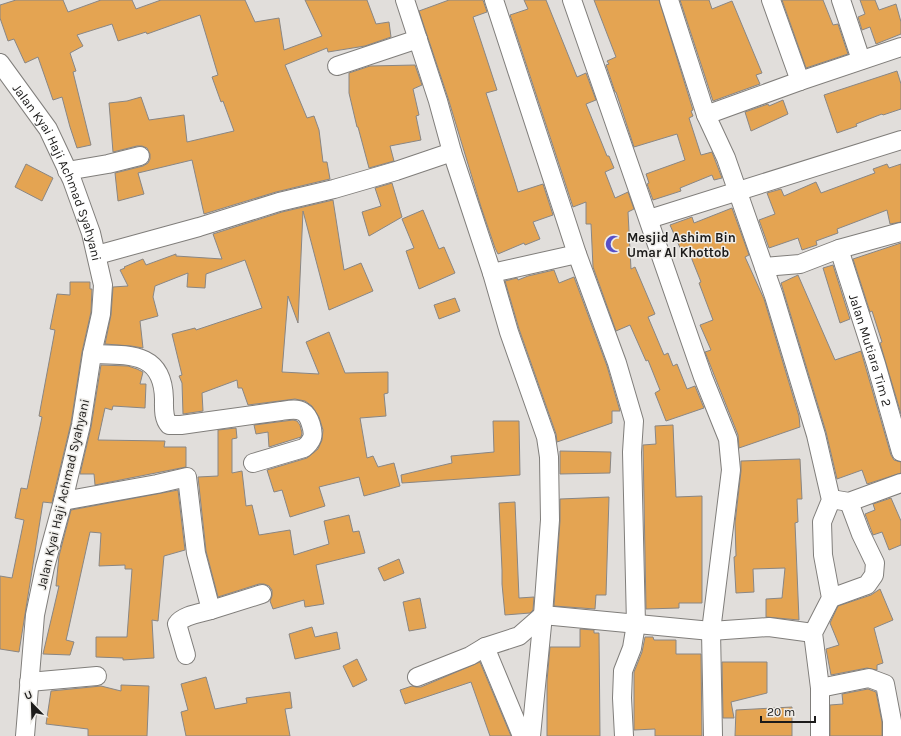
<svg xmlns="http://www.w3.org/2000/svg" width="901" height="736" viewBox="0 0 901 736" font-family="Karla,sans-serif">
	<rect width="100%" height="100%" fill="#e1dedb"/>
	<path fill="#e4a452" stroke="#898684" d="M16,0H63L68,12L101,0H132L136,9L161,0H245L255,22L279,18L284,50L322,36L305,0H367L376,24L389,22L391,37L365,46L328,52L327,48L285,65L307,118L314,116L319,130L323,162H327L330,179L276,192L204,214L192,160L138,173L144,194L118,201L115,173L143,166L148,163L150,159V154L147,148L142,146H137L113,152L109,103L127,101L141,97L149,120L184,115L187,142L234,131L223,101L221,102L212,77L218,75L200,15L147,34L146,32L118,41L112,24L77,35L83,46L70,53L76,71L73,72L91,145L77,148L70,127L62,97L53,100L38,57L25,63L14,39L8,41L0,18V5Z
		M449,0H483L487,12L473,17L497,90L486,93L515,182L518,192L543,184L553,215L533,222L540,239L525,245L524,243L498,254L495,248L481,207L448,98L419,11Z
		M524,0H546L577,77L586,73L596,100L586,104L607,156H609L614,168L605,172L615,198L628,192L634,209L628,212L631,269L635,267L655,314L648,317L664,355L668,353L673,366L677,364L687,389L695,386L704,408L666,421L655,393L660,390L648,360L646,361L630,325L616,331L593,267L591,224H586V202L573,207L510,15L528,9Z
		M594,0H659L693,110L691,111L693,116L689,118L701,155L712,152L722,178L714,180L712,175L680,188L681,191L653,200L647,184L649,183L646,174L685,160L677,134L634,147L616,92H615L606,65L609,64L607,61L616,57Z
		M680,0H709L712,9L732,1L762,73L756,75L760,84L713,101Z
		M782,0H823L833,25L838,24L848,54L806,68Z
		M860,0H875L879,10L896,4L901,22V34L876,44L870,27L862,30L858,17L865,14Z
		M415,65L422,85L413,89L419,115L416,116L421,140L390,146L394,161L369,168L358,127H357L349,93V73L370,66Z
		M897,71L901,84V109L883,115L882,114L856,124L857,126L837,133L824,95Z
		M783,100L788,114L751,131L745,112L768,104L769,106Z
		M26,164L53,178L42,201L15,187Z
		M887,164L889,168L901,164V222L890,224L887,210L837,229L838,233L816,241L817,245L802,250L798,238L769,248L759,220L775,214L767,193L781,189L784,196L816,182L821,193L875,173L873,169Z
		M392,183L402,217L369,236L362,212L381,206L375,188Z
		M333,200L344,270L361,263L373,291L329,310L303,211L298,323L288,296L282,372L319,374L306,342L329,332L345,373L388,372V393L384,394L386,416L360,418L367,458L373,456L378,467L394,463L400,486L364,496L359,477L319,487L325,506L290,517L282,490L274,492L267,470L307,458L318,449L322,440L323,430L319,417L312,406L305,401L295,399L248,405L242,388H238L237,380L202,393L203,411L183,414L182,383L179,376L182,375L172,334L195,328L196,330L262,308L245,260L206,274L205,288L187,287L188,273L155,286L153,297L158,316L140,321L143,348L131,346L105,344L111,315L113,287L128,286L120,270L125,268L124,267L143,259L146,265L176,254V256L222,259L213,234L282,212Z
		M732,208L749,255L745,257L764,299L799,416L800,427L739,448L738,435L705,352L711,350L700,325L713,320L699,283L701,282L687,247L681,250L670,225L692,217L694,223Z
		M423,210L439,249L444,247L455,273L419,289L406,251L414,248L402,219Z
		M901,243V414L880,343L882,342L872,311L870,312L853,259Z
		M833,265L850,319L840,323L823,268Z
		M554,270L559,283L574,277L607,366L620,411H612V423L557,442L556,434L519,329L505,281L517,278L518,280L528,276Z
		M798,275L835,360L861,351L891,455L894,460L901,462V473L867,484L862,470L837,479L826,432L781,283Z
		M70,282H90V289H92L91,312L82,352L71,423L53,498L52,503L43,502L19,652L0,649V576L12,578L24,520L15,518L21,488L27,489L42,417L39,416L55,330L50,329L57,294L70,295Z
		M455,298L460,311L439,319L434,305Z
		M101,365L128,366L137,369L143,372L140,384H146L145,408L113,406L112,410L105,408L98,440L165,441L164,447H186V467L95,485L94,474H80L91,427Z
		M293,420L297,421L300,425L302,433L301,437L269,447L268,432L256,434L254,425Z
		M493,421H519L520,475L402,483L401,475L452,463L451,456L494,452Z
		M673,425L676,497L702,496V603H679V608L646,609L643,445L656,444L655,426Z
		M236,428L237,438L232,439V473L242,471L246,506L252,505L259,535L290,530L294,555L329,544L324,521L349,515L353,532L359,531L365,553L316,565L324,604L305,607L304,600L273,609L270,601L272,596V590L269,586L264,584H259L218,597L206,551L198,477L218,476V430Z
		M560,451L611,452L610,473L560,474Z
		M800,459L802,499H797L798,522L795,523L799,620L766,617V599L782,598L785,568L753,569L754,592L736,593L734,557L736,556L735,523L741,471V461Z
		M178,490L185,550L164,556L158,621L152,620L154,658L123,660V658L96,657V637H127L132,569H125V565L99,566L101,533L90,532L67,636L66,640L74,642L70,655L43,654L59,586H56L59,556L71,510Z
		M609,497L606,595H596L595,609L554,606L560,521V499Z
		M891,498L901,521V545L889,550L882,532L873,535L865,514L875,510L873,504Z
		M515,502L519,598L534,597L533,610L530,613L505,615L502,584V570L499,503Z
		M399,559L404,573L384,581L378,568Z
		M880,589L893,620L874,628L883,663L877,665V670L867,668L831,675L826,649L839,645L830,623L838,606L871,595Z
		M420,598L426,628L409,631L403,602Z
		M312,627L315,637L337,632L340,649L295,659L289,634Z
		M580,629L594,630V633H599L600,736H547V681L550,647H580Z
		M645,637H653L654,640H676V654H701L702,736H655V729L634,730V672L642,652Z
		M357,659L367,680L353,687L343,666Z
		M480,662L511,736H490L471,682L405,704L400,690L412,686L416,687H421Z
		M722,662H767V693L731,702L734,718H723Z
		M206,677L215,709L247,703L246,698L290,692L292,708L285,709L290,736H186L181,712L188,710L181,684Z
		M121,685L149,686L147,736H88V729L46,724L51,691L101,686L121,691Z
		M868,689L876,692L882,722V736H830V705L843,704L842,694Z
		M792,707V736H735L736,710Z"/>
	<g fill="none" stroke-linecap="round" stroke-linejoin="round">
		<g stroke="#807e7b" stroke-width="20">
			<g id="street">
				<path d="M405,0L438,101L452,152L492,273L509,332L546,437L549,457L550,520L543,615L531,736"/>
				<path d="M494,0L577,254L617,363L634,421L632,452L636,624L632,648L623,671L622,698L624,736"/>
				<path d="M572,0L703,377L728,439L731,470L711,631L713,736"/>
				<path d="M669,0L706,115L800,81L901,47"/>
				<path d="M771,0L800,81"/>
				<path d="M841,0L861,60"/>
				<path id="s1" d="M0,63L48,129L72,180L91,233L103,285L101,314L92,354L81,425L63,501L45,567L35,615L25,736"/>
				<path d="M337,66L418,39"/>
				<path d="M706,115L726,158L774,296L816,435L831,500L822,522L823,555L831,598L813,633L820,688V736"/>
				<path d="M67,171L108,164L140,156"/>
				<path d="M649,219L901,140"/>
				<path id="s2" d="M839,249L876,364L901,452"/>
				<path d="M97,255L199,227L279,202L334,189L396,171L452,152"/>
				<path d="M764,267L800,264L839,249L901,232"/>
				<path d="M492,273L577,254"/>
				<path d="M92,354C128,355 163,351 164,399C164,408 163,418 169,425H181L281,411C288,410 297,408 303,412C310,416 314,432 312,438C310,443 308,445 304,448L253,463"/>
				<path d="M837,500L849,502L901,483"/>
				<path d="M63,501L157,484L187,477L196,553L211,610L262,594"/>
				<path d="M831,598L867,585L874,575L875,563L861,534L849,502"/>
				<path d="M485,647L522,736"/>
				<path d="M186,655L177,624C183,615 201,613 211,610"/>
				<path d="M417,677L470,656L485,647L519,636L543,615L711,631L769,627L813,633"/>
				<path d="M29,682L97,676"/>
				<path d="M820,688L869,678L885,684L892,721V736"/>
			</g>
		</g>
		<use href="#street" stroke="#fff" stroke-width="18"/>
	</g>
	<defs>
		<g id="mosque-bare" transform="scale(1.38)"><path d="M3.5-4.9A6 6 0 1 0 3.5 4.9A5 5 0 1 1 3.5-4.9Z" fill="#5850c8" stroke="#eeece8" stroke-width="2.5" paint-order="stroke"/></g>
	</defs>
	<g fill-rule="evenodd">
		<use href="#mosque-bare" x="614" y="244"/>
	</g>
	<g text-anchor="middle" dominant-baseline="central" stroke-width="3" stroke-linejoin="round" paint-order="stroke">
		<g font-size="13" fill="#1c1b1a" stroke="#eeece8">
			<text stroke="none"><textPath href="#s1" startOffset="125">Jalan Kyai Haji Achmad Syahyani</textPath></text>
			<text stroke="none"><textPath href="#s2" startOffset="106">Jalan Mutiara Tim 2</textPath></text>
			<text transform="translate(63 494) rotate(-77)">Jalan Kyai Haji Achmad Syahyani</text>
		</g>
		<g font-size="13" font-weight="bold" fill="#1c1b1a" stroke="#eeece8" text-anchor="start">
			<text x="627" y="237">Mesjid Ashim Bin<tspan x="627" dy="15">Umar Al Khottob</tspan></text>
		</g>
	</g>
	<g transform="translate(32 704) rotate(337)" stroke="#eeece8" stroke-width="3" paint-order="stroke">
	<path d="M0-3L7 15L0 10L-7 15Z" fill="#1c1b1a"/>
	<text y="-6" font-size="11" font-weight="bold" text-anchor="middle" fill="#1c1b1a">U</text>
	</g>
	<path d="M761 716v6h54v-6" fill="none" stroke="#1c1b1a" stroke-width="2"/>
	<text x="767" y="716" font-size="12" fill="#1c1b1a" stroke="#eeece8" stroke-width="3" paint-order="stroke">20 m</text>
</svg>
